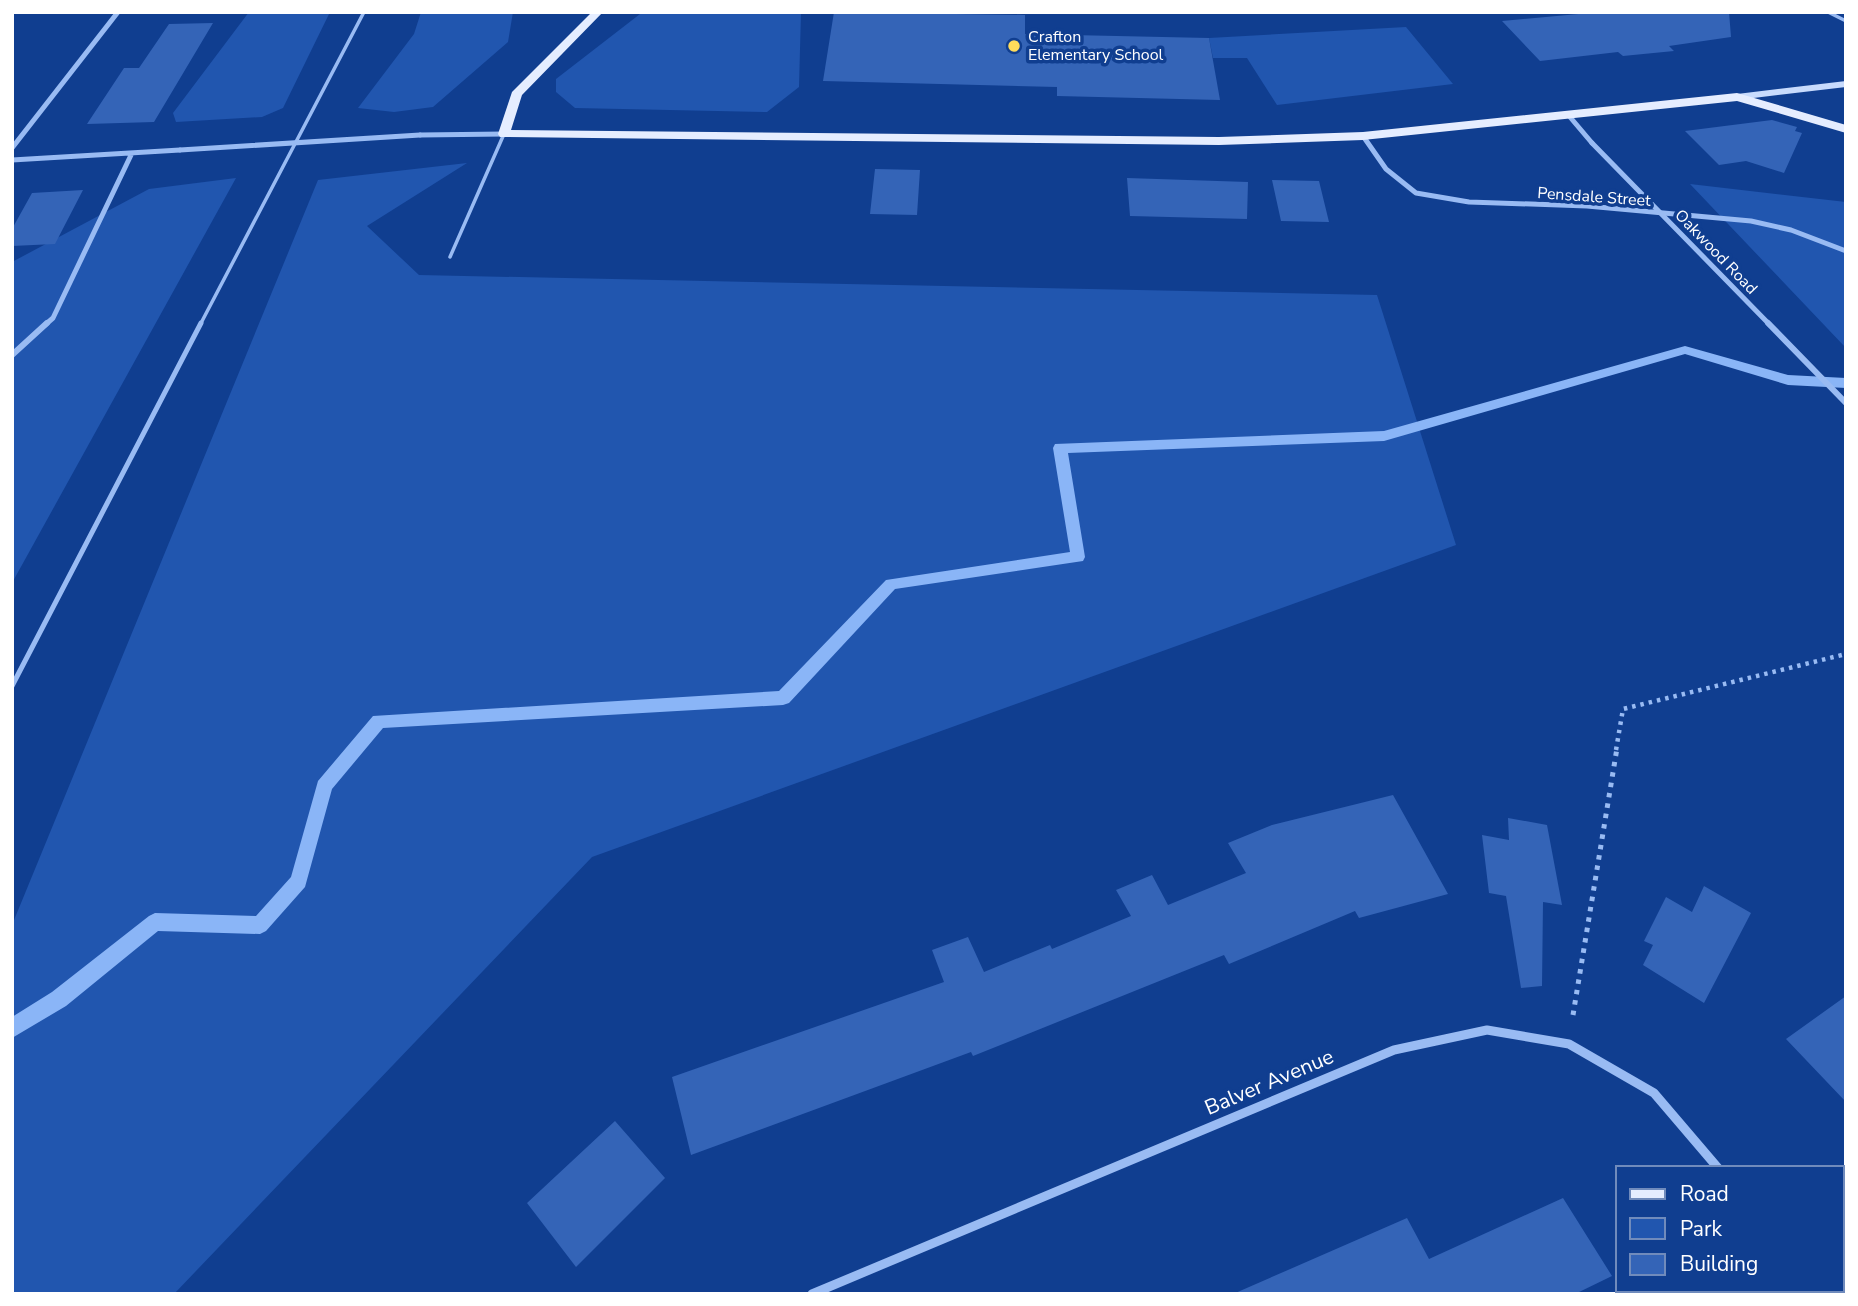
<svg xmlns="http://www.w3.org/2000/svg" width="1858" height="1306" viewBox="0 0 1858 1306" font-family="'Nunito Sans',sans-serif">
	<rect width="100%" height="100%" fill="#103e90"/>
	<path fill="#2156af" d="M249,12H330L283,108L262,117L176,122L173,113Z
		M421,12H513L508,42L433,107L394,112L358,108L414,34Z
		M664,12H801L799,87L767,112L575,108L556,92V79L640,14Z
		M1406,27L1453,84L1277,105L1247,58H1213L1209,38Z
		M467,163L367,226L419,275L1377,295L1456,545L592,857L174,1294H12V925L318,180Z
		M236,178L12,583V262L149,189Z
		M1690,184L1846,202V348Z"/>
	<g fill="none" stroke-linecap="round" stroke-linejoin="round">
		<path fill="#8ab5f7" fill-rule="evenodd" d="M1685,346L1788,375L1846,378V388L1788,385L1685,354L1384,441L1068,453L1085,557L1083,561L895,589L789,703L783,705L383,728L332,789L305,887L266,931L260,934L158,931L66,1006L12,1038V1017L52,992L149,916L155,913L256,916L291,877L318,781L373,716L779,691L886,580L1070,552L1053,448L1055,444L1384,431Z"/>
	</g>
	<path fill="#3464b7" d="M834,12L1025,15V34L1209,38L1220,100L1057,96V87L823,81Z
		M1600,12H1729L1731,37L1669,46L1674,51L1623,56L1618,52L1540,61L1502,21Z
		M213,23L154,122L87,124L124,68H139L169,24Z
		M1772,120L1797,127L1795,131L1802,133L1784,173L1746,161L1719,165L1685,131Z
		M875,169L920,170L917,215L870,214Z
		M1127,178L1248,182L1247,219L1130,216Z
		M1272,180L1319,181L1329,222L1281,221Z
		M83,190L55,244L12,246V229L32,193Z
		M1393,795L1448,894L1359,918L1355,911L1229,964L1224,955L973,1056L971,1052L691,1155L672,1077L944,982L932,950L968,937L984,972L1050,945L1052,949L1131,916L1116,890L1152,875L1168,905L1246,873L1228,843L1272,825Z
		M1508,818L1547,825L1562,905L1543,902L1542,986L1521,988L1506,896L1489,893L1482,835L1509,840Z
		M1704,886L1751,913L1704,1003L1643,965L1653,945L1644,941L1666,897L1692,912Z
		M1846,996V1102L1786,1039Z
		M615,1121L665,1178L576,1267L527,1203Z
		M1563,1198L1612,1276L1575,1294H1233L1407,1218L1429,1259Z"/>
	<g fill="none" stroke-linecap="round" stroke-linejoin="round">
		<path stroke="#99bbf3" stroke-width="4.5" stroke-dasharray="3.5 5" stroke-linecap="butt" d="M1616,750L1623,709L1846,654"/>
		<path stroke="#99bbf3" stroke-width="5" stroke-dasharray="4.5 6" stroke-linecap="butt" d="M1573,1015L1617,748"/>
		<path stroke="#99bbf3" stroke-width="3.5" d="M1828,12L1846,21
			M450,257L504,134
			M200,325L364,12"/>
		<path stroke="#99bbf3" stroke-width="5" d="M12,686L201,323"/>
		<path stroke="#99bbf3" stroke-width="5" d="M1570,117L1592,143
			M420,135L504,134
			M1363,136L1386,169L1416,193L1469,202L1587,206L1751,221L1791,230L1846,251
			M12,148L118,12
			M12,160L180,150
			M45,325L53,318L132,153"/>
		<path stroke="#99bbf3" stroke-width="6" d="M12,355L47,323"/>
		<path stroke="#99bbf3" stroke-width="9" d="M1824,1290L1827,1294
			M812,1294L1394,1050L1487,1030L1569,1044L1654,1093L1718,1168"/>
		<path fill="#c8dbfd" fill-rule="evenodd" d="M1846,81V87L1737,100L1732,97L1737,94Z"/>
		<path fill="#e5edff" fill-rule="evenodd" d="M592,12H603L522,95L511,130L1219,137L1363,132L1737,93L1846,125V133L1737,101L1363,140L1219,145L500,137L498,134L512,92Z"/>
		<path stroke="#99bbf3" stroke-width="5" d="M1592,143L1770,325
			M180,150L420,135"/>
		<path stroke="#99bbf3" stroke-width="6" d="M1768,323L1846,403"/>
	</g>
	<circle fill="#ffdc5b" stroke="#103e90" stroke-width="2.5" cx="1014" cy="46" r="7"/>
	<g text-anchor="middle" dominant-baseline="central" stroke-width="7" stroke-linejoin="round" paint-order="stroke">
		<g font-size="16" fill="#fff" stroke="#103e90" text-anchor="start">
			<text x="1028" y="37">Crafton<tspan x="1028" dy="18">Elementary School</tspan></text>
		</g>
		<g font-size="16" fill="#fff" stroke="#103e90">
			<text transform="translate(1594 197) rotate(4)">Pensdale Street</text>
			<text transform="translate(1716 252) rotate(46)">Oakwood Road</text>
		</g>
		<g font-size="21" fill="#fff" stroke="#103e90">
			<text transform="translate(1269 1082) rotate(-23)">Balver Avenue</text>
		</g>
	</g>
	<rect width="1858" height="1306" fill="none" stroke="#ffffff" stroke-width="28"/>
	<rect x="1616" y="1166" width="228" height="126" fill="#103e90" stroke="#708bbc" stroke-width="2"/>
	<rect x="1630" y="1189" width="35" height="10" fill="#e5edff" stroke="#708bbc" stroke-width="2"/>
	<text x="1680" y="1201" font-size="21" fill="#ffffff">Road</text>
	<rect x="1630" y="1218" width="35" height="21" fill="#2156af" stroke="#708bbc" stroke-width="2"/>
	<text x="1680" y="1236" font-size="21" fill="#ffffff">Park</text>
	<rect x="1630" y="1254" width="35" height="21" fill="#3464b7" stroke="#708bbc" stroke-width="2"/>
	<text x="1680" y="1271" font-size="21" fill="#ffffff">Building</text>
</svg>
